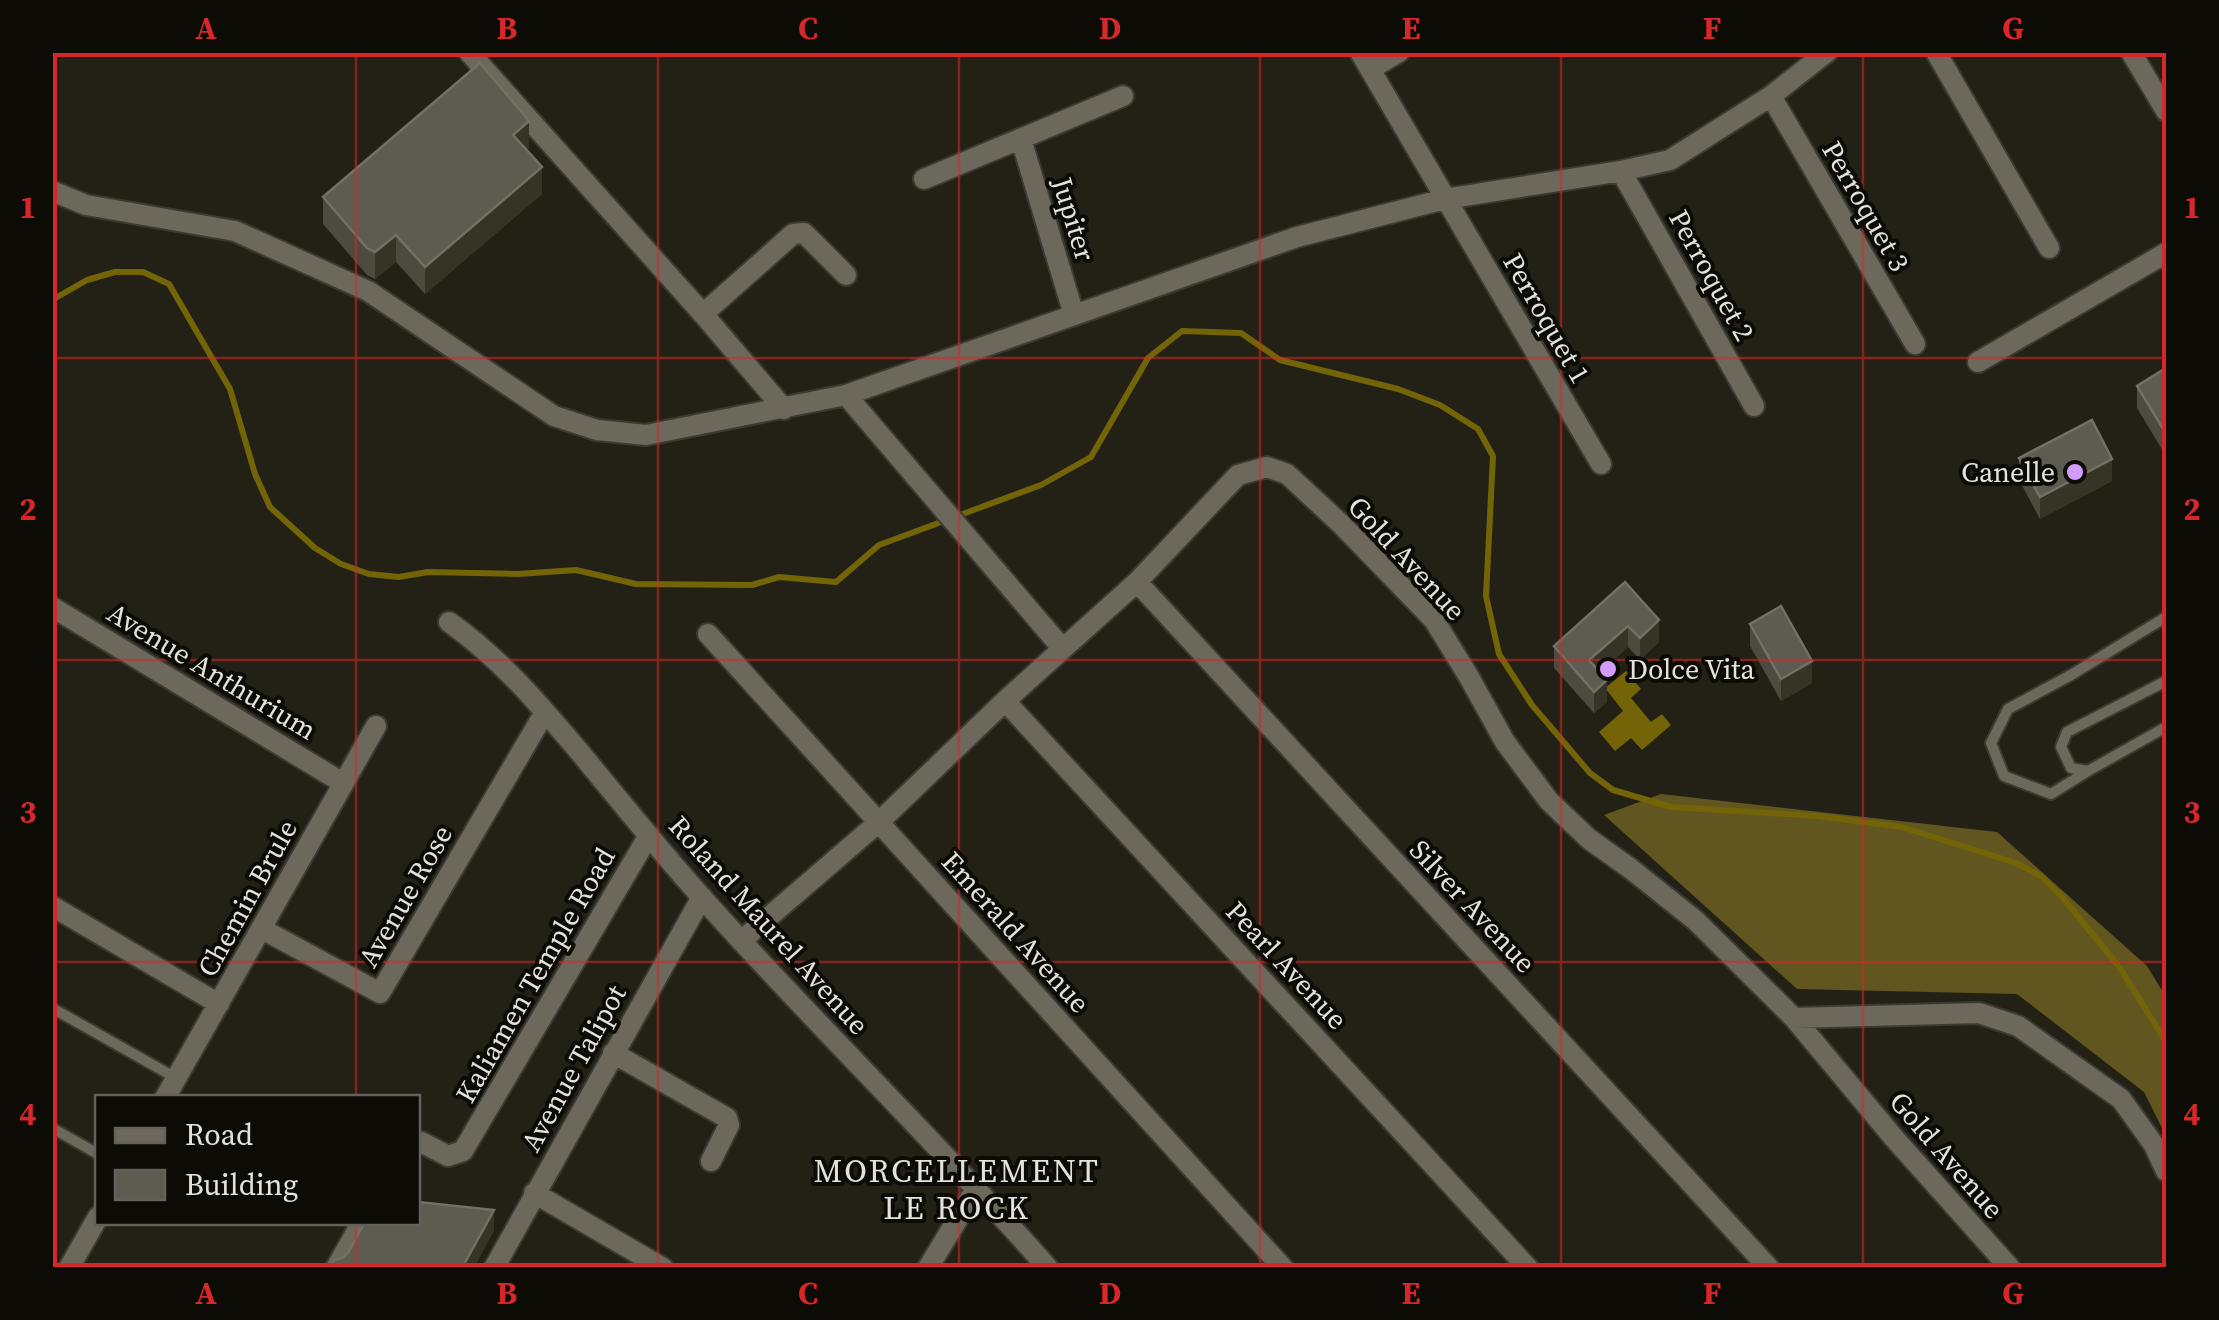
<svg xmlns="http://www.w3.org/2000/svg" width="2219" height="1320" viewBox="0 0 2219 1320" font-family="'Source Serif 4',serif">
	<rect width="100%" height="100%" fill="#232116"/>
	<path fill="#61561f" d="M1661,794L1997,832L2147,966L2166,997V1136L2144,1092L2017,994L1797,989L1604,815Z"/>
	<path fill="#736408" d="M1626,671L1641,689L1631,698L1651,722L1662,714L1671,725L1642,750L1631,738L1615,751L1599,732L1623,711L1605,688Z"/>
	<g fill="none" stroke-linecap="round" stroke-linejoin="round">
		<path stroke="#736408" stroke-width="6" d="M52,300L87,280L115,272H143L169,284L230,389L255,474L270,507L315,548L341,564L369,574L399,577L428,572L518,574L576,570L636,584L752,585L779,577L836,582L879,545L1041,485L1091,457L1148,358L1182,331L1241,333L1280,360L1398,389L1440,405L1478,429L1493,456L1486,596L1499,654L1532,705L1590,773L1613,790L1671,807L1818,816L1902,827L2016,863L2041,876L2063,898L2120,968L2166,1042"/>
		<g stroke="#3c3b33" stroke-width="14">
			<path id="lane" d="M2166,681L2067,732L2061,747L2071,768L2088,771L2166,727
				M2088,771L2051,794L2004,776L1991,743L2008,709L2071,675L2166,617
				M52,1008L176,1078
				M52,1128L98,1154"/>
		</g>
		<g stroke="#3c3b33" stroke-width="24">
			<path id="street" d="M469,52L703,314L784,409
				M1360,52L1601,464
				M1936,52L2049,248
				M2131,52L2166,111
				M1370,69L1399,52
				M1771,96L1915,344
				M1021,139L1074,315
				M1621,171L1754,406
				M924,179L1123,96
				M52,191L86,205L235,231L368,291L554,416L597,430L646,435L846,395L1297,237L1445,199L1621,171L1670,160L1771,96L1827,52
				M703,314L793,234L804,233L846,275
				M1978,362L2166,253
				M846,395L1062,648
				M1137,582L1769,1268
				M52,607L343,783
				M449,622C501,659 537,702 578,750C620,801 661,852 705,901C817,1026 937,1142 1048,1268
				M708,634L1283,1268
				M1005,701L1528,1268
				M52,906L219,1004
				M262,929L380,993L545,712
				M741,941L879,822L1005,701L1137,582L1238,475L1267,467L1287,474L1342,525L1434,620L1469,677L1505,742L1549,801L1589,839L1631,869L1695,920L1794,1018L1894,1138L2010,1268
				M1794,1018L1979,1013L2018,1026L2121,1099L2154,1145L2166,1171
				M613,1053L727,1118L729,1125L711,1161
				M165,1098L376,726
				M418,1143L421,1142L448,1156L463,1151L649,835
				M534,1193L663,1268
				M69,1268L98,1217
				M336,1268L362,1222
				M494,1268L702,897
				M928,1268L977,1187"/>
		</g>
		<use href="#lane" stroke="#6c695c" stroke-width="10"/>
		<use href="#street" stroke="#6c695c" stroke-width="20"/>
	</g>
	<path fill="#4d4a3f" d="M529,148L526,150L542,194L425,294L396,262L375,279L367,275L323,224V197Z
		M2166,368L2163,451L2137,408V386Z
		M2019,458L2112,481L2040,519L2019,480Z
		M1625,582L1659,642L1640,660L1628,647L1600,672L1607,702L1594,713L1554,668V646Z
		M1750,624L1812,683L1781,701L1750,646Z"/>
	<path fill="#363327" d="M529,121V148L513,162V135Z
		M542,167V194L425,294V267Z
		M396,235V262L375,279V252Z
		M2166,427V449L2163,451V429Z
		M2112,459V481L2040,519V497Z
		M1659,620V642L1640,660V638Z
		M1628,626V647L1589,682V660Z
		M1812,661V683L1781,701V679Z
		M1607,680V702L1594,713V692Z
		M494,1210V1231L474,1268H462Z"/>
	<path fill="#5e5b50" stroke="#737065" stroke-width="2.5" d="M480,63L529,121L513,135L542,167L425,267L396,235L375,252L367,248L323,197Z
		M2166,368V427L2163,429L2137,386Z
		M2092,420L2112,459L2040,497L2019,458Z
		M1625,582L1659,620L1640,638L1628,626L1589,660L1607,680L1594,692L1554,646Z
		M1781,606L1812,661L1781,679L1750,624Z
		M418,1202L494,1210L462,1268H330L334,1260L342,1258L348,1253L365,1222H418Z"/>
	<path fill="none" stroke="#d62828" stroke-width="2.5" stroke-opacity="0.55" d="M356,52V1098M658,52V1268M959,52V1268M1260,52V1268M1561,52V1268M1863,52V1268M52,358H2166M52,660H2166M52,962H2166M356,1222V1268"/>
	<g fill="#d19dfe" stroke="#0c0b06" stroke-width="4">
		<circle cx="2075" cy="472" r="10"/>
		<circle cx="1608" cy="669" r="10"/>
	</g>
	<g text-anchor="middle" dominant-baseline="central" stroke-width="8" stroke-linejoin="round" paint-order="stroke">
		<g font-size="28" fill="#e4e3db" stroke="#0c0b06">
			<text transform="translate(1866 206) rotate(60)">Perroquet 3</text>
			<text transform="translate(1074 219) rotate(73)">Jupiter</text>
			<text transform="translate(1712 275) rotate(61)">Perroquet 2</text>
			<text transform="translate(1547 318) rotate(60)">Perroquet 1</text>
			<text transform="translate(1407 558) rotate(47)">Gold Avenue</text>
			<text transform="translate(212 671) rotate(31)">Avenue Anthurium</text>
			<text transform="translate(405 896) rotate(-60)">Avenue Rose</text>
			<text transform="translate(247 898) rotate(-61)">Chemin Brule</text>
			<text transform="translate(1473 906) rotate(47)">Silver Avenue</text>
			<text transform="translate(769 925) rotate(48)">Roland Maurel Avenue</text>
			<text transform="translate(1016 932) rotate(48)">Emerald Avenue</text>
			<text transform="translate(1287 965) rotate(47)">Pearl Avenue</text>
			<text transform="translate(535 975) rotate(-60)">Kaliamen Temple Road</text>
			<text transform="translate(573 1068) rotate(-61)">Avenue Talipot</text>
			<text transform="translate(1947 1155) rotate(49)">Gold Avenue</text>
		</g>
		<g font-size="28" fill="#e4e3db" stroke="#0c0b06" text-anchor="end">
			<text x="2055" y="472">Canelle</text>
			<text x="1628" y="669" text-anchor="start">Dolce Vita</text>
		</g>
		<g font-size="32" letter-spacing="2.5" fill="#e4e3db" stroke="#0c0b06">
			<text x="957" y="1171">MORCELLEMENT<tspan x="957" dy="37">LE ROCK</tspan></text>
		</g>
	</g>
	<rect width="2219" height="1320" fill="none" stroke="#0c0b06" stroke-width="110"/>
	<rect x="95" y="1095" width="325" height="130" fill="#0c0b06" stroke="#62615b" stroke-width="2.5"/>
	<rect x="115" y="1128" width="50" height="15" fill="#6c695c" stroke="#62615b" stroke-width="2.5"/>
	<text x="185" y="1145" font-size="30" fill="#e4e3db">Road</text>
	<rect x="115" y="1170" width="50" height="30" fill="#5e5b50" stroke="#62615b" stroke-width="2.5"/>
	<text x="185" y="1195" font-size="30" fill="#e4e3db">Building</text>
	<rect x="55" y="55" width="2109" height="1210" fill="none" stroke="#d62828" stroke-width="4"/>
	<g font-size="32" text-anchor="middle" font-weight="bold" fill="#d62828">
		<text x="206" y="39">A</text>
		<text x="507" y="39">B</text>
		<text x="808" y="39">C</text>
		<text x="1110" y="39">D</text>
		<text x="1411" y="39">E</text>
		<text x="1712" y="39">F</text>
		<text x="2013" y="39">G</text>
		<text x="28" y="218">1</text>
		<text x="2192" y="218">1</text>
		<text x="28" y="520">2</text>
		<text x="2192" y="520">2</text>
		<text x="28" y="823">3</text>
		<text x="2192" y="823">3</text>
		<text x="28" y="1125">4</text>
		<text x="2192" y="1125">4</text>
		<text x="206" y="1304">A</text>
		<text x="507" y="1304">B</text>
		<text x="808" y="1304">C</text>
		<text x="1110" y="1304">D</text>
		<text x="1411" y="1304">E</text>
		<text x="1712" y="1304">F</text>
		<text x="2013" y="1304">G</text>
	</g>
</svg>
